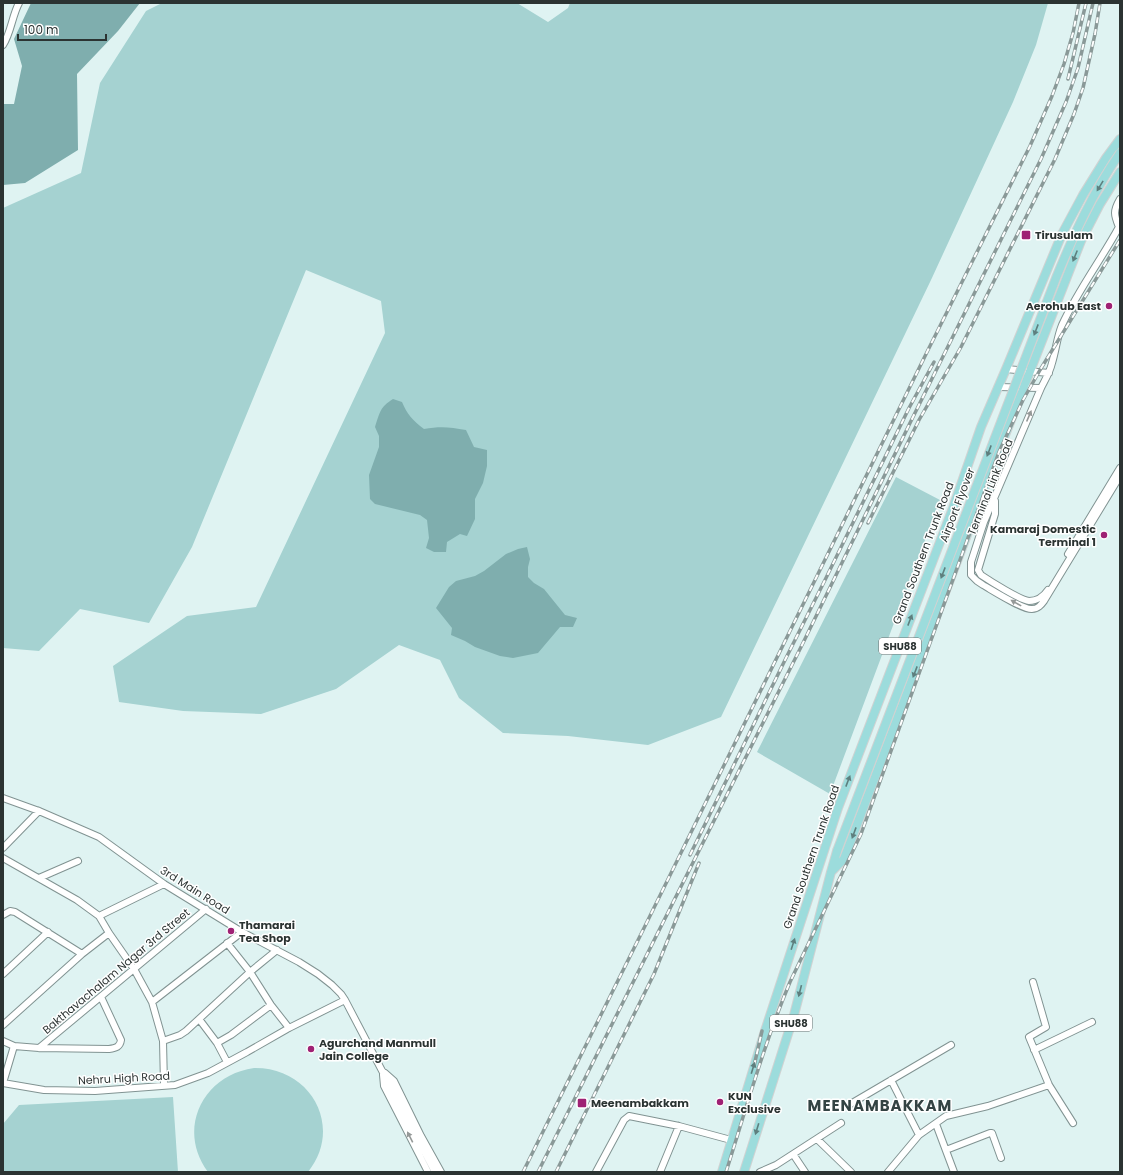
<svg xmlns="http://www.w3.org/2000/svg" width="1123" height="1175" viewBox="0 0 1123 1175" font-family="Poppins,sans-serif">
	<rect width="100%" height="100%" fill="#dff3f2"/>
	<path fill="#a5d2d1" d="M162,3H517L548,22L568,8L570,3H1048L1036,45L1013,102L931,280L721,717L648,745L568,736L503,733L459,698L440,660L399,645L336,689L261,714L183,711L119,702L113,666L187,616L256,607L385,333L381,301L306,270L192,547L149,623L80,609L39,651L3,648V208L81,173L100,83L146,11Z
		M896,477L940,500L830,794L757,752Z
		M254,1068C311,1067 344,1127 308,1172H208C176,1129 203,1075 254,1068Z
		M173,1097L178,1172H3V1124L19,1105Z"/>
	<path fill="#7faeae" d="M31,3H140L118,31L77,74L78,150L25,183L3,185V104H14L22,66L14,39Z
		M393,399L402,402C407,414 413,421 424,429C440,426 450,427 466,430L474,447L487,450V466L483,483L475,499V519L467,536L460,534L447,542L446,552H434L426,548L429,538L427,520L420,515L375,504L370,499L369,475L379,447V436L375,427C380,412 380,407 393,399Z
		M527,547L530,559L528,567V577L534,583L544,589L565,615L577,618L573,627H560L538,653L513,658L500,656L475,647L465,641L451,635L452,628L436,608L449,587L456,581L475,576L484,571L506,554L518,549Z"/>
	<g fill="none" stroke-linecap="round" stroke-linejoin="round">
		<g stroke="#819392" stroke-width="8">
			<path id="minor" d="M3,45C11,33 12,16 19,3
				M1120,199C1113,211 1114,215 1119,227C1101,260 1078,290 1062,325C1057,337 1056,350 1052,363C1050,372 1045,380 1041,388L984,522L971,562V575L977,581L983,585C992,590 1023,610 1032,609C1038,609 1041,605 1044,601L1120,476
				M1006,369L1049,373
				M999,387L1041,388
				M995,501V514L978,570L981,575C990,581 1020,600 1029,601C1037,601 1044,596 1048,590
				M1068,554L1120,468
				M3,798L39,811L99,837L164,884L242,932L299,962L318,974L332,985L341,994L345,1000L435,1172
				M3,848L39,811
				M3,858L77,900L99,916L109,933L134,969L152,1002L163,1041L164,1085
				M39,878L78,861
				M3,915L10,911L15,912L82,954
				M99,916L164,884
				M227,943L250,972L271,1005L289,1028
				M3,974L48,932
				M1033,982L1046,1027L1029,1037L1049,1085L1073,1123
				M152,1002L242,932
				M199,1019L217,1043L227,1062
				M3,1025L82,954L109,933
				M3,1041L14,1046L39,1048L109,1049C116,1048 120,1047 121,1040L101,997
				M163,1041L180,1035L186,1031L250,972L277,950
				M217,1043L231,1035L271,1005
				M39,1048L206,909
				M1034,1050L1092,1022
				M385,1073L394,1081L421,1136L441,1172
				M383,1075L384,1086L428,1172
				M891,1080L919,1135
				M3,1083L44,1090L95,1091L175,1085L208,1073L247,1052L289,1028L345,1000
				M3,1083L14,1046
				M847,1106L951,1045
				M936,1124L954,1172
				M817,1139L851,1172
				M946,1150L990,1133H992L1001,1158
				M793,1154L805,1172
				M596,1172L624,1120L629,1116L679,1126L731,1140
				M660,1172L679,1126
				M760,1172L776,1165L841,1123
				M888,1172L919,1135L946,1116L988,1106L1049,1085"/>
		</g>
		<g stroke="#d0d2d2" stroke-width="10">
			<path id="major" d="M831,872L844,859L998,453L1081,241L1100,204L1120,172
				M722,1172L765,1031L838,808L953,508L981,427L1006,369L1062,234L1083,195L1106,158L1120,139
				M744,1172L794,1015L831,872L837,851"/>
		</g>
		<use href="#minor" stroke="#fff" stroke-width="6"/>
		<use href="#major" stroke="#9cdcdc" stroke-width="8"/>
		<g stroke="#8a9998" stroke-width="3.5">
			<path id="rail" d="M1068,79L1086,3
				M868,523L919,420L961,347L1055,159L1074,114L1083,88L1095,34L1100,3
				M690,855L786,658L826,578L909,408L934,362
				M754,1066L762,1031
				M523,1172L647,922L928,350L1030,146L1052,96L1064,64L1073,33L1079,3
				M538,1172L803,643L910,423L1041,159L1066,102L1078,68L1093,3
				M556,1172L654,974L699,863
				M726,1172C746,1109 764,1044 790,982L861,834L999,452L1023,400L1040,370L1120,240"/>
		</g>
		<use href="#rail" stroke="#fff" stroke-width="2" stroke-dasharray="6" stroke-linecap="butt"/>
		<g stroke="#d0d2d2" stroke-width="10" stroke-linecap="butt">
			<path id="major-bridge" d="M837,851L1056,278C1074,234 1093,192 1120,153"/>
		</g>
		<use href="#major-bridge" stroke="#9cdcdc" stroke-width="8"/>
	</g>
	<defs><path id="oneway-solid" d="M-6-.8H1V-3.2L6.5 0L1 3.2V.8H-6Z"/></defs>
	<g fill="#5e7f7e">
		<use href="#oneway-solid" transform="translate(1100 186) rotate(121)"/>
		<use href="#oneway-solid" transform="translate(1075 256) rotate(112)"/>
		<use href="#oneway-solid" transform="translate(1036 330) rotate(111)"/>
		<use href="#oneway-solid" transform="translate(989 451) rotate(111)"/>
		<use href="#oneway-solid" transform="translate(943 573) rotate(111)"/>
		<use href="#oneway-solid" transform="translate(910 620) rotate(-69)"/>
		<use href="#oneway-solid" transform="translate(915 672) rotate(111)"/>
		<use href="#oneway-solid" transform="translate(848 781) rotate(-69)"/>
		<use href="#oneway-solid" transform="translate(854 833) rotate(110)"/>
		<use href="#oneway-solid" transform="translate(793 944) rotate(-72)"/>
		<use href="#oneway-solid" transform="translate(800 991) rotate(104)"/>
		<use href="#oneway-solid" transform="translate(753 1068) rotate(-73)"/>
		<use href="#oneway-solid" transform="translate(757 1129) rotate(107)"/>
	</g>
	<g fill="#959998">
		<use href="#oneway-solid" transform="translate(1029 416) rotate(-67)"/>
		<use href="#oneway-solid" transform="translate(1016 603) rotate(-151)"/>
		<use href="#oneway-solid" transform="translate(410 1137) rotate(-117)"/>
	</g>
	<g fill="#9f2174" stroke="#fff" stroke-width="1.5">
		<rect x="1021" y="230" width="10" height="10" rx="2"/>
		<circle cx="1109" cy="306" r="4"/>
		<circle cx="1104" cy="535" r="4"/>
		<circle cx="231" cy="931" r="4"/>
		<circle cx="311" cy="1049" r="4"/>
		<circle cx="720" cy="1102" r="4"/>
		<rect x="577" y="1098" width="10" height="10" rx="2"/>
	</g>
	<g text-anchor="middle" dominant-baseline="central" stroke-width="3" stroke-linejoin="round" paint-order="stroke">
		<g fill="#fff" stroke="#6b7070" stroke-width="1">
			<rect x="879" y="638" width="42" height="16" rx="3"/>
			<rect x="770" y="1015" width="42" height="16" rx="3"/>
		</g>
		<g font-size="10" font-weight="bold" fill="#2b3332">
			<text x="900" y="646">SHU88</text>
			<text x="791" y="1023">SHU88</text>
		</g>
		<g font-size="11" font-weight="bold" fill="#2b3332" stroke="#fff" text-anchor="start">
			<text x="1035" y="235">Tirusulam</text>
			<text x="1101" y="306" text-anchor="end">Aerohub East</text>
			<text x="1096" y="529" text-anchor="end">Kamaraj Domestic<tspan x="1096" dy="13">Terminal 1</tspan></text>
			<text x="239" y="925">Thamarai<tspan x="239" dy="13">Tea Shop</tspan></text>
			<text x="319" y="1043">Agurchand Manmull<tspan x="319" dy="13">Jain College</tspan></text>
			<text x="728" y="1096">KUN<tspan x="728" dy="13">Exclusive</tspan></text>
			<text x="591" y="1103">Meenambakkam</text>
		</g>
		<g font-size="11" fill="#2b3332" stroke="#fff">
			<text transform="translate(990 487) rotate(-68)">Terminal Link Road</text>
			<text transform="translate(957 505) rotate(-69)">Airport Flyover</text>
			<text transform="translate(923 553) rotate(-69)">Grand Southern Trunk Road</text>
			<text transform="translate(811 857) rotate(-71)">Grand Southern Trunk Road</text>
			<text transform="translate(195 890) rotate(32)">3rd Main Road</text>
			<text transform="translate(116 971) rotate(-40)">Bakthavachalam Nagar 3rd Street</text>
			<text transform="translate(124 1078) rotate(-3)">Nehru High Road</text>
		</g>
		<g font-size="15" font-weight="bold" letter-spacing="1" fill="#334343" stroke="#fff">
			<text x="880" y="1105">MEENAMBAKKAM</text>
		</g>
	</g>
	<rect width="1123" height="1175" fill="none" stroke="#2b3332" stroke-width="8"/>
	<path d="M18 34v6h88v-6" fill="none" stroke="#2b3332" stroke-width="2"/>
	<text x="24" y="34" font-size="12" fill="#2b3332" stroke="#ffffff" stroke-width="3" paint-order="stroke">100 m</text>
</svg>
